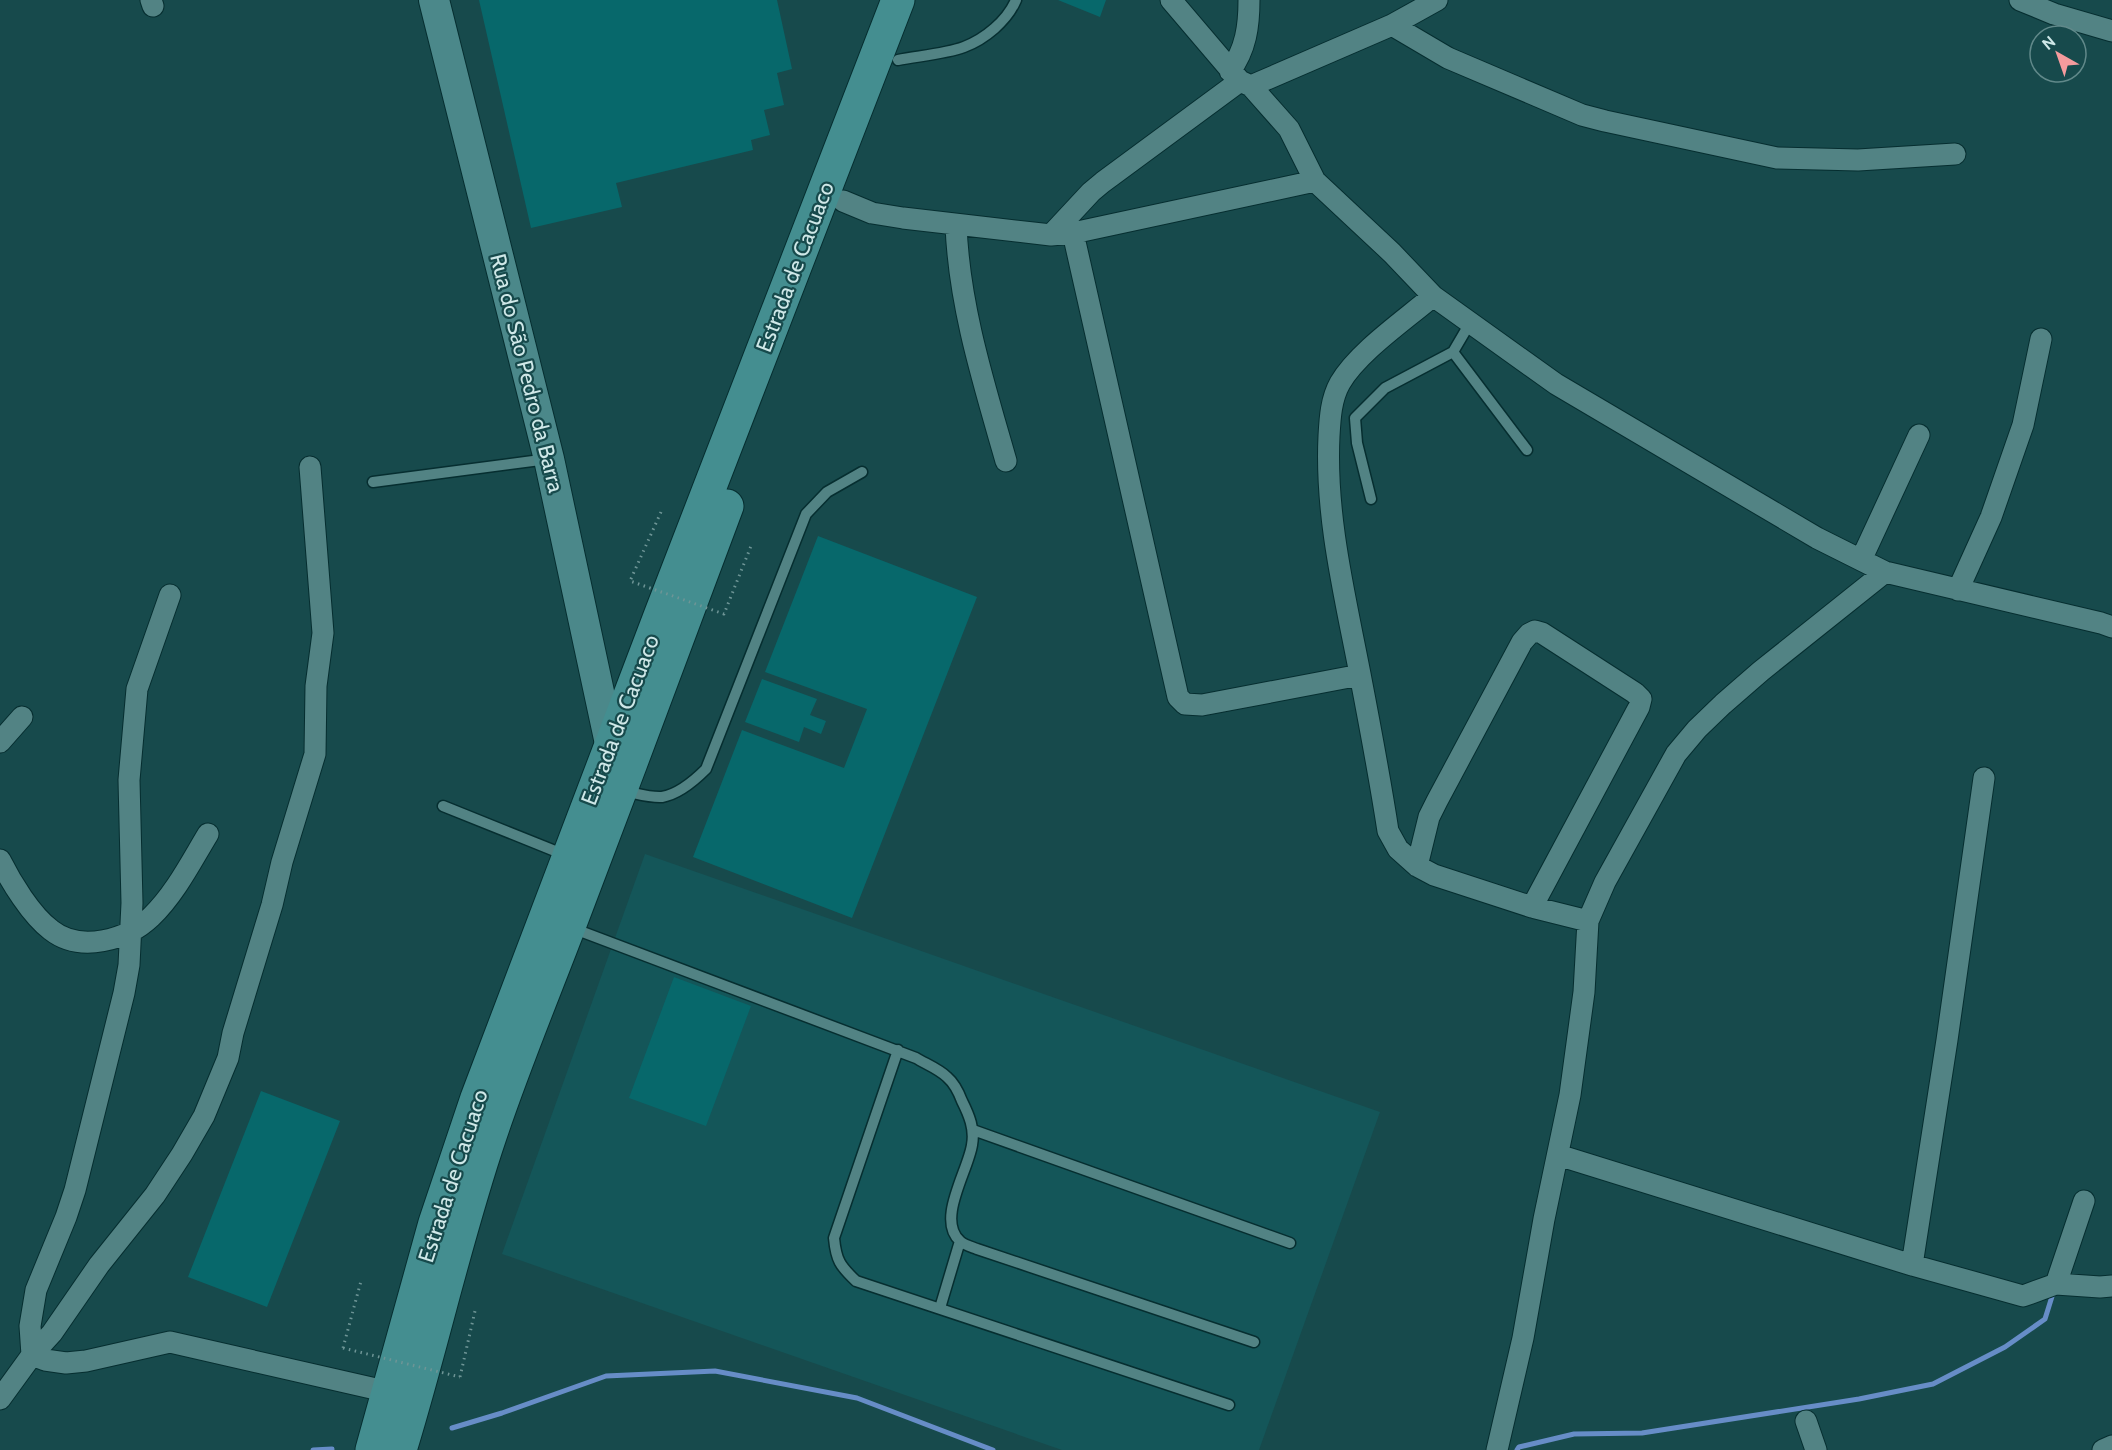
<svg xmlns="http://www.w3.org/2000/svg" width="2112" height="1450" viewBox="0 0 2112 1450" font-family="Cabin,sans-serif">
	<rect width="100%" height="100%" fill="#174a4c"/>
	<path fill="#145659" d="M645,854L1380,1112L1259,1450H1062L502,1254Z"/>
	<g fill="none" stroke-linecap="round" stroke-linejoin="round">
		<path stroke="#678dc7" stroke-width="5" d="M452,1428L502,1413L606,1376L715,1371L857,1398L993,1450
			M313,1450L332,1449
			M1517,1450L1519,1447L1574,1434L1642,1433L1859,1399L1933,1384L2005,1347L2045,1319L2054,1290"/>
	</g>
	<path fill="#07686b" d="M479,0H777L792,69L777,73L784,105L764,110L770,135L751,140L753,150L616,183L622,207L531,228Z
		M1058,0H1106L1100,17Z
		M818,536L977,597L852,918L693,857L742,730L844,768L867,709L765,672Z
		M762,679L817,699L810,715L826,721L821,734L804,727L799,742L745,722Z
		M674,977L751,1006L706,1126L629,1098Z
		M261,1091L340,1121L267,1307L188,1277Z"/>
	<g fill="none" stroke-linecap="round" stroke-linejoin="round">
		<g stroke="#062e30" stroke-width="13">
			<path id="lane" d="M898,60C918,56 945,54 964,47C985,39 1007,21 1016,0
				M1453,352L1527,450
				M373,482L548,459
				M1371,499L1357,443L1355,418L1385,388L1453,352L1470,323
				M623,791C635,793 650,798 662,797C679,794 694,781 706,769L806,514L827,492L862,472
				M443,806L565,855
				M572,928L916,1058C926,1064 939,1069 947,1077C954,1083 959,1093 962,1101C969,1115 975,1129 972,1145C968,1171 936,1220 960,1241C964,1245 972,1247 977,1249L1254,1342
				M898,1050L834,1238C836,1260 840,1266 856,1281L1229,1405
				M973,1130L1290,1243
				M940,1308L960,1241"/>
		</g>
		<g stroke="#062e30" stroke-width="23">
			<path id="street" d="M151,0L153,6
				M1171,0L1240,81L1251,86L1289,129L1315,181L1392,253L1433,296L1556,384L1817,538L1885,572L2101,623L2112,627
				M2020,0L2054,14L2112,31
				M1392,25L1448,58L1582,115L1605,121L1777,158L1858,160L1955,154
				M1230,71C1246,49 1249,26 1249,0
				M1251,86L1392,25L1437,0
				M843,201L872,213L903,218L1051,235L1073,233L1315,181
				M956,225C959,306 984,384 1006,461
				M1073,233L1178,697L1185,704L1202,705L1360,675
				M1051,235L1091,192L1103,182L1240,81
				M1433,296C1405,320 1358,352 1340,383C1331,399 1330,418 1329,436C1325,516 1345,596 1360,674C1370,726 1380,779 1388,831L1398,849L1417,866L1434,875L1532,907L1588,921
				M1861,560L1919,435
				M1958,590L1991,517L2023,425L2041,339
				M0,742L22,717
				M0,860C11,882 31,915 51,930C80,953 127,940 151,917C175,894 191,862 208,834
				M1417,866L1429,817L1437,801L1522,642L1529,634L1535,631L1542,633L1635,693L1641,699L1639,707L1532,907
				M1558,1155L1912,1265L2023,1296L2056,1284L2100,1287L2112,1286
				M1912,1265L1947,1040L1984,778
				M2056,1284L2084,1201
				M32,1355L52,1333L99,1265L155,1195L182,1154L204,1116L228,1058L233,1033L272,905L282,862L315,754L316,686L323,633L310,467
				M32,1355L30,1326L36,1290L66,1217L75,1190L124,993L129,965L132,903L129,780L137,689L170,595
				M0,1399L32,1355L45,1360L66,1363L86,1361L170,1342L389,1392
				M1806,1421L1816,1450
				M1497,1450L1523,1338L1544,1219L1570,1095L1584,992L1588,921L1605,882L1676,754L1697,729L1723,704L1761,671L1885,572
				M2103,1450L2112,1446"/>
		</g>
		<g stroke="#062e30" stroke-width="32">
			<path id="secondary" d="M434,0L549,459L611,748"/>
		</g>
		<g stroke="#062e30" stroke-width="35">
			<path id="primary" d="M372,1450L435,1223L477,1098L660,616L898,0
				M400,1450C432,1346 455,1239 490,1136C514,1064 543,995 570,924C623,785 675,645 727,506"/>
		</g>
		<path stroke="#6e9596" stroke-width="3" stroke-dasharray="1.5 4.5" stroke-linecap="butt" d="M343,1348L361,1281
			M460,1377L475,1311"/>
		<use href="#lane" stroke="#528384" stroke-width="10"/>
		<use href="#street" stroke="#528384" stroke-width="21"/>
		<use href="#secondary" stroke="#4b888a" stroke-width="30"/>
		<use href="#primary" stroke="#448e90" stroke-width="33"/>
		<path stroke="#6e9596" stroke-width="3" stroke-dasharray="1.5 4.5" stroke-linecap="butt" d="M661,512L630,581L724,614L751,546
			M343,1348L460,1377"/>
	</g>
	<g text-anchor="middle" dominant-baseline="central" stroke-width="4.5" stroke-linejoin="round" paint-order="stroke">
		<g font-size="22" fill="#cfe8e8" stroke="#174a4c">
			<text transform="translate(795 267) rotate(-69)">Estrada de Cacuaco</text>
			<text transform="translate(527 373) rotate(76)">Rua do São Pedro da Barra</text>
			<text transform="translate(620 720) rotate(-69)">Estrada de Cacuaco</text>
			<text transform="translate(453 1176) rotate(-72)">Estrada de Cacuaco</text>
		</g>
	</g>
	<g transform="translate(2058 54) rotate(320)"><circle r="28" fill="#174a4c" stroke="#61898a" stroke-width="1.5"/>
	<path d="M0-4.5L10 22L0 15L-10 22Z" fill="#f59b9d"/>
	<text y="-9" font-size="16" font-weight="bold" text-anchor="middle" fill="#cfe8e8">N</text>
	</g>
</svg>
